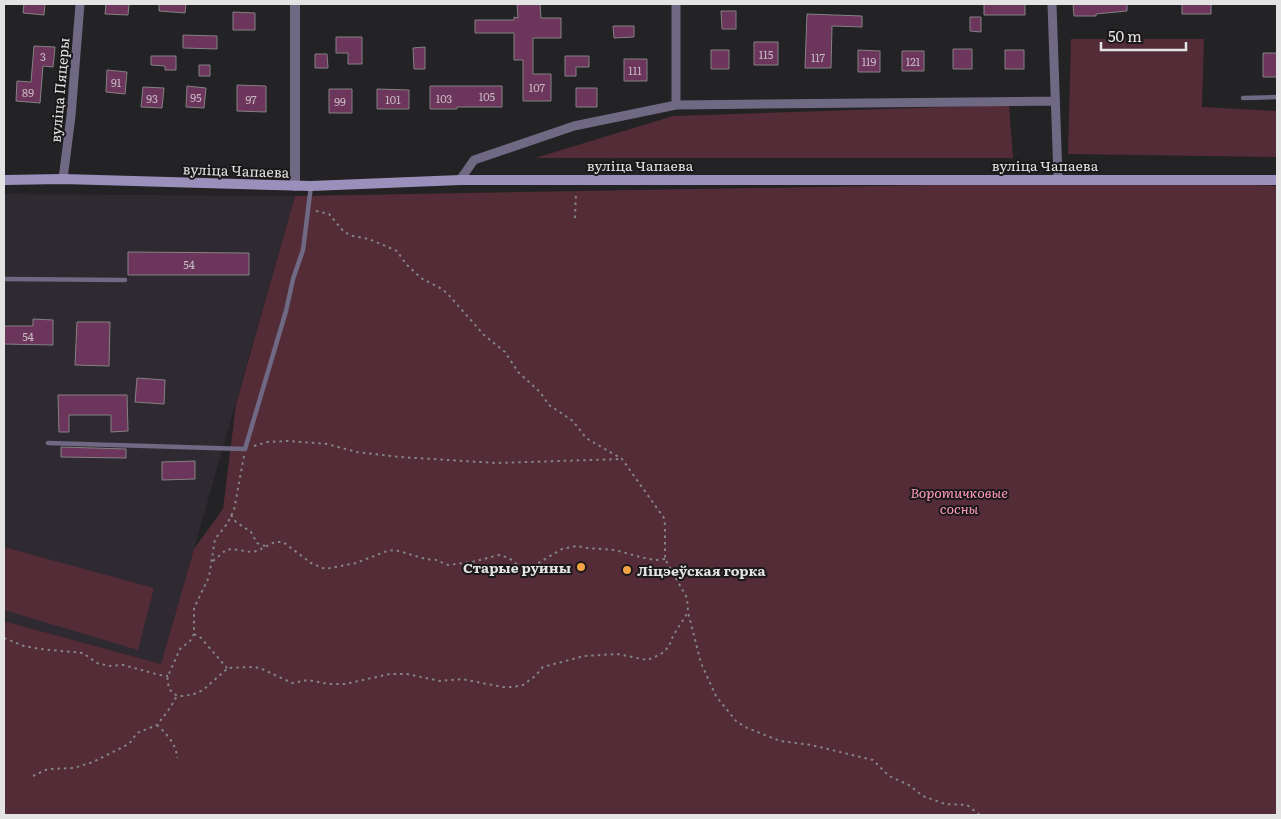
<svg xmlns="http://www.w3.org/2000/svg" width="1281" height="819" viewBox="0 0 1281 819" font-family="Literata,serif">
	<rect width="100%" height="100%" fill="#232224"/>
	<path fill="#2f2a31" d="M4,194L295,196L161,664L4,621Z"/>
	<path fill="#532c37" d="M1071,39H1204L1202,107L1277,111V157L1068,154Z
		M1009,105L1013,158H535L673,116Z
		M1160,181L1277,186V815H4V621L161,664L194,549L223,509L236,404L295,196Z
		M4,547L154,588L138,650L4,610Z"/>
	<path fill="#6c355b" stroke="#848183" d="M24,4H45L44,15L23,13Z
		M106,4H129L128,15L105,14Z
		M159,4H186L185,13L159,11Z
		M517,4H540L541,18H561V38H533V74H551V101H523V60H514V33H475V20H514V17L518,18Z
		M984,4H1025V15H984Z
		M1073,4H1127V11L1096,14V16H1074Z
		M1182,4H1211V14H1182Z
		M721,11H736V29H722Z
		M233,12L255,13V30H233Z
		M807,14L862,16V27L832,26L831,68H805Z
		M970,17H981V32L970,31Z
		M613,26H634V37L614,38Z
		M183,35L217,36V49L183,48Z
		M336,37H362V64H348V53H336Z
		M754,42H778V65H754Z
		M34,46L55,47L53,67L43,66L40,103L16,101L17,81L31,82Z
		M425,47V69H414L413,48Z
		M953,49H972V69H953Z
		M711,50H729V69H711Z
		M858,50L880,51V72H858Z
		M1005,50H1024V69H1005Z
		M902,51H924V71H902Z
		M1263,53H1277V77H1263Z
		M315,54H327L328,68H315Z
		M151,56H176V70H165V66L151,65Z
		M565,56H589V67H576V76H565Z
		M624,59H647V81H624Z
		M199,65H210V76H199Z
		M107,70L127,72L125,94L106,92Z
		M237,85L266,86V112L237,111Z
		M187,86L206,88L204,108L186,107Z
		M430,86H502V107H457V109H430Z
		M143,87L164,88L162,108L141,107Z
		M576,88H597V107H576Z
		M329,89H352V113H329Z
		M377,89L409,90V109H377Z
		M128,252L249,253V275H128Z
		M33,319L53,320V345L4,344V326H33Z
		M77,322H110L109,366L75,365Z
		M137,378L165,380L164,404L135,402Z
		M58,395H127L128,431L111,432V415H69V432H59Z
		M61,447L126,449V458L61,457Z
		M195,461V479L162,480V462Z"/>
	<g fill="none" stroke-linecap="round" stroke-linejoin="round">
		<path stroke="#848385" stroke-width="2" stroke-dasharray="2.5 4" stroke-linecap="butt" d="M316,211L329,214L344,232L353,236L369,239L397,251L406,264L421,278L440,288L447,293L484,335L505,352L518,372L540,392L549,405L573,421L586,438L622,459L664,518L665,525V559L687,598L688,612L701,663L716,696L736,721L745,727L780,741L811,745L873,760L889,776L909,785L923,796L945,804L967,805L980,815
			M575,218L576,192
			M254,446L267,442L288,441L327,444L357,452L400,457L496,463L622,459
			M244,456L234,510L227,524L215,539L209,577L194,608V634L190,641L180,649L168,676L167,681L170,690L177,696H184L194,694L203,690L228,668L250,667L260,668L292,683L308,680L329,684H345L390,674H407L440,681L462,679L503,687H513L523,685L535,676L543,667L584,656L617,654L647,660L655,657L664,652L669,646L673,636L688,612
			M231,515L236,522L251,532L257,543L265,546
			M213,561L226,550L232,549L251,552L257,551L275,542H283L311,563L325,569L356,563L387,551L395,550L426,559L436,560L448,565L472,562L499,555L509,558L520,567L526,568L535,565L562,549L577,546L587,548L615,550L640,557L655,560L665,559
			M194,634L201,638L227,668
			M4,638L24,646L40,649L83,653L97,663L109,666L123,665L160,675L168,676
			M157,725C166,733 177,745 177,758
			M33,776L48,769L74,768L93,762L129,744L137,733L157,725L170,708L177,696"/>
		<path stroke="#6f6983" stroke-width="4.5" d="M1243,98L1277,97
			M4,279L125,280
			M48,443L245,449L286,311L293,279L303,250L311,186"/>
		<path stroke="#6f6983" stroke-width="9" d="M676,4V105
			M1052,4L1058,178
			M63,179L71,116L80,4
			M460,180L474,160L574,126L676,105L1055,101"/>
		<path stroke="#6f6983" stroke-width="10" d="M295,186V4"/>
		<path stroke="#9b90bb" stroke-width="10" d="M4,180L63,179L311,186L460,180H1277"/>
	</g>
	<g fill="#f4a444" stroke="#1a181a" stroke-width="2">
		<circle cx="581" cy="567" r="5"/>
		<circle cx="627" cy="570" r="5"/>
	</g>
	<g text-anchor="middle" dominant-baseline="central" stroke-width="4" stroke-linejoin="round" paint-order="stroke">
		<g font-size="11" fill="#c6b8c2">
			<text x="766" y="54">115</text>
			<text x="43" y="56">3</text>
			<text x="818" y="57">117</text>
			<text x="869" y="61">119</text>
			<text x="913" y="61">121</text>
			<text x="635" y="70">111</text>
			<text x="116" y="82">91</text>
			<text x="537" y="87">107</text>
			<text x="28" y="92">89</text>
			<text x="487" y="96">105</text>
			<text x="196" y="97">95</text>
			<text x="152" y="98">93</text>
			<text x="444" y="98">103</text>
			<text x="251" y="99">97</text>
			<text x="393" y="99">101</text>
			<text x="340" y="101">99</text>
			<text x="189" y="264">54</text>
			<text x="28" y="336">54</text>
		</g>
		<g font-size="14" fill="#e4e3e4" stroke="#1a181a">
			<text transform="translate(59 90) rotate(-85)">вуліца Пяцеры</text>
			<text x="640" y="165">вуліца Чапаева</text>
			<text x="1045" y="165">вуліца Чапаева</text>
			<text transform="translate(236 170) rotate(2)">вуліца Чапаева</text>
		</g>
		<g font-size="14" font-style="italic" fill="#ff9bb8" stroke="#1a181a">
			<text x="959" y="492">Воротичковые<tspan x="959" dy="16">сосны</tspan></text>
		</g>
		<g font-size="14" font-weight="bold" fill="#e4e3e4" stroke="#1a181a" text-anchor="end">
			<text x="571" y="567">Старые руины</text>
			<text x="637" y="570" text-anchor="start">Ліцэеўская горка</text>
		</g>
	</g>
	<rect width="1281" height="819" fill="none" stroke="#e4e3e4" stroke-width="10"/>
	<path d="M1101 42v8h85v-8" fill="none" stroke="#e4e3e4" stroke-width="2.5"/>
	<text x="1108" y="42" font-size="15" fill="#e4e3e4" stroke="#1a181a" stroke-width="4" paint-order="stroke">50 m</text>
</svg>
